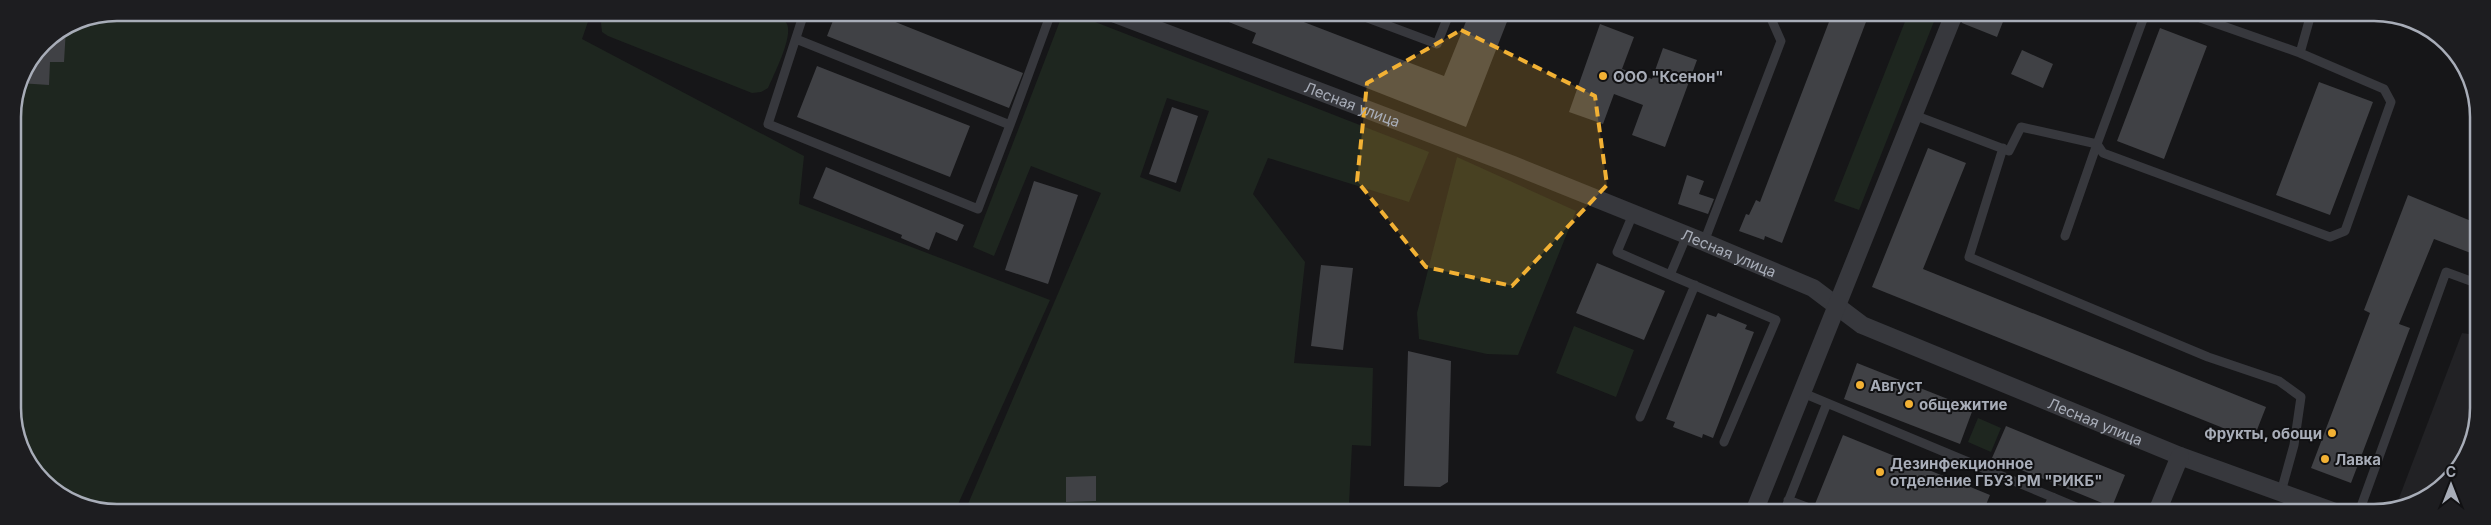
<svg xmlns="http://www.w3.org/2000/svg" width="2491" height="525" viewBox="0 0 2491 525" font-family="Inter,sans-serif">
	<rect width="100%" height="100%" fill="#161618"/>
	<path fill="#222225" d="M2462,333L2476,335L2477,428L2442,487L2396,506Z"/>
	<path fill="#1e261f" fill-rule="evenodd" d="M118,13H591L582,39L804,156L799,204L1050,300L955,511H97L44,482L15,428L13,111L21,77L44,43L78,20Z
		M605,13H771C777,16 783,17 787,24C793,37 774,74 768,88L761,92L752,93L608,36L602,32L601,23Z
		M1063,13H1072L1429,152L1409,202L1268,158L1253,194L1305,262L1294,363L1373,368L1371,446L1352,445L1349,504L1300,503L1299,511H965L1101,193L1031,166L994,256L973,247ZM1167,98L1209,111L1180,192L1140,177Z
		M1908,14H1937L1859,210L1834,201Z
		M1457,157L1576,211L1518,355L1487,354L1419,339L1417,313Z
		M1574,326L1634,350L1616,397L1556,373Z
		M1978,418L2001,428L1991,452L1968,442Z"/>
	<path fill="#404145" d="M836,13H873L1023,73L1009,108L827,36Z
		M1209,14H1283L1444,76L1469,14H1510L1466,127L1252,43L1256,33Z
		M1832,14H1869L1782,243L1765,236L1764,240L1739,231L1746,214L1749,215L1756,200L1760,202Z
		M1964,14H2006L1997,37L1962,23Z
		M1600,24L1634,37L1622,69L1652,79L1663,48L1697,60L1665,147L1632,135L1643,105L1614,94L1603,124L1569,112Z
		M66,28L64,62H50L49,85L19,83L21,77L44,43Z
		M2160,28L2207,46L2164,159L2117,141Z
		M2022,50L2053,64L2043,88L2011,74Z
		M817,66L970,126L950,177L797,117Z
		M2319,82L2373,102L2330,215L2276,195Z
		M1172,107L1198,116L1176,183L1149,174Z
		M1928,148L1966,163L1923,269L2266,407L2253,440L1872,287Z
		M826,167L964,225L957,241L936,232L929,250L901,238L902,235L813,198Z
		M1687,175L1704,181L1699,194L1714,199L1708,214L1678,204Z
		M1034,181L1078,195L1048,284L1005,270Z
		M2408,195L2476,223V255L2434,239L2399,324L2410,328L2351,483L2311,468L2370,313L2364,310Z
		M1597,263L1665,291L1644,340L1576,313Z
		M1321,265L1353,268L1343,350L1311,346Z
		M1718,313L1747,325L1745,329L1754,332L1713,438L1703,434L1702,438L1673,427L1675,422L1666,419L1707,314L1716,317Z
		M1408,351L1451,361L1448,482L1440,487L1404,486Z
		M1857,363L1973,409L1960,444L1844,399Z
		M2006,426L2125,475L2112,507L1992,458Z
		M1843,435L1990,495L1983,512H1817L1818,508L1815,504Z
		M1096,476V501L1066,502V477Z"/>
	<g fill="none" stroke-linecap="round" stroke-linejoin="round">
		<path stroke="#37383d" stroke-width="9" d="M804,13L768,124L978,209L1010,125
			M1357,14L1437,44L1449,14
			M2145,14L2097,144L2103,153L2330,237L2345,231L2391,102L2384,89L2300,53L2189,14
			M796,39L1010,125L1051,13
			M2300,53L2311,14
			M1914,115L2009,151L2021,127L2097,144L2065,236
			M2003,148L1969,257L2208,357L2279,381L2301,397L2294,445L2281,492
			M1633,214L1617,252L1670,275
			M1687,235L1670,275L1776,320L1724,442
			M1704,242L1781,41L1769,14
			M1803,393L2088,512
			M1640,417L1695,285
			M1788,500L1812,509
			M1784,512L1827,403
			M2046,512L2053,497
			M2359,512L2446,272L2476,283"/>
		<g stroke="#37383d" stroke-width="18">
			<path id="s1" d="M1113,13L1513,165L1704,242L1813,288L1862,325L2180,456L2335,512"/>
			<path d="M1754,512L1954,14"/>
			<path d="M2157,512L2180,456"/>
		</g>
	</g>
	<path fill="#f2b134" fill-opacity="0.2" stroke="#f2b134" stroke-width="4" stroke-dasharray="10 6" stroke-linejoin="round" d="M1461,30L1595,96L1607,185L1512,286L1426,267L1357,181L1367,83Z"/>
	<g fill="#f2b134" stroke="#111113" stroke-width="2">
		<circle cx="1603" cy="76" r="5"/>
		<circle cx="1860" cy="385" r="5"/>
		<circle cx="1909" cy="404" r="5"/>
		<circle cx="2332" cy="433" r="5"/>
		<circle cx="2325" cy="459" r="5"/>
		<circle cx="1880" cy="472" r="5"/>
	</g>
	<g text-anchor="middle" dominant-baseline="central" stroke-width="4" stroke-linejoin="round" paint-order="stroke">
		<g font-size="15" font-weight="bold" fill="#a8adb8" stroke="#111113" text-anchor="start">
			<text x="1613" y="76">ООО "Ксенон"</text>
			<text x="1870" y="385">Август</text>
			<text x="1919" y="404">общежитие</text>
			<text x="2322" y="433" text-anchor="end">Фрукты, обощи</text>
			<text x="2335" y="459">Лавка</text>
			<text x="1890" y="463">Дезинфекционное<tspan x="1890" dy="17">отделение ГБУЗ РМ "РИКБ"</tspan></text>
		</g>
		<g font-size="15" fill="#a8adb8" stroke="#111113">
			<text stroke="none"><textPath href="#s1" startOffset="256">Лесная улица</textPath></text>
			<text stroke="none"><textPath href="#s1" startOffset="661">Лесная улица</textPath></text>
			<text stroke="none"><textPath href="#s1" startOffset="1066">Лесная улица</textPath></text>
		</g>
	</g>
	<path d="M0 0H2491V525H0ZM117 21H2374A96 96 0 0 1 2470 117V408A96 96 0 0 1 2374 504H117A96 96 0 0 1 21 408V117A96 96 0 0 1 117 21Z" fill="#1d1d20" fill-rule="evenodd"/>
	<path fill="none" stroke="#a8adb8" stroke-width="2.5" d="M117 21H2374A96 96 0 0 1 2470 117V408A96 96 0 0 1 2374 504H117A96 96 0 0 1 21 408V117A96 96 0 0 1 117 21Z"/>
	<g transform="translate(2451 485)" stroke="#111113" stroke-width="4" paint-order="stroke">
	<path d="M0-4L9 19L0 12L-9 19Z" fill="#a8adb8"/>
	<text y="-8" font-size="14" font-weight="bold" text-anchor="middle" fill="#a8adb8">С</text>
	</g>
</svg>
